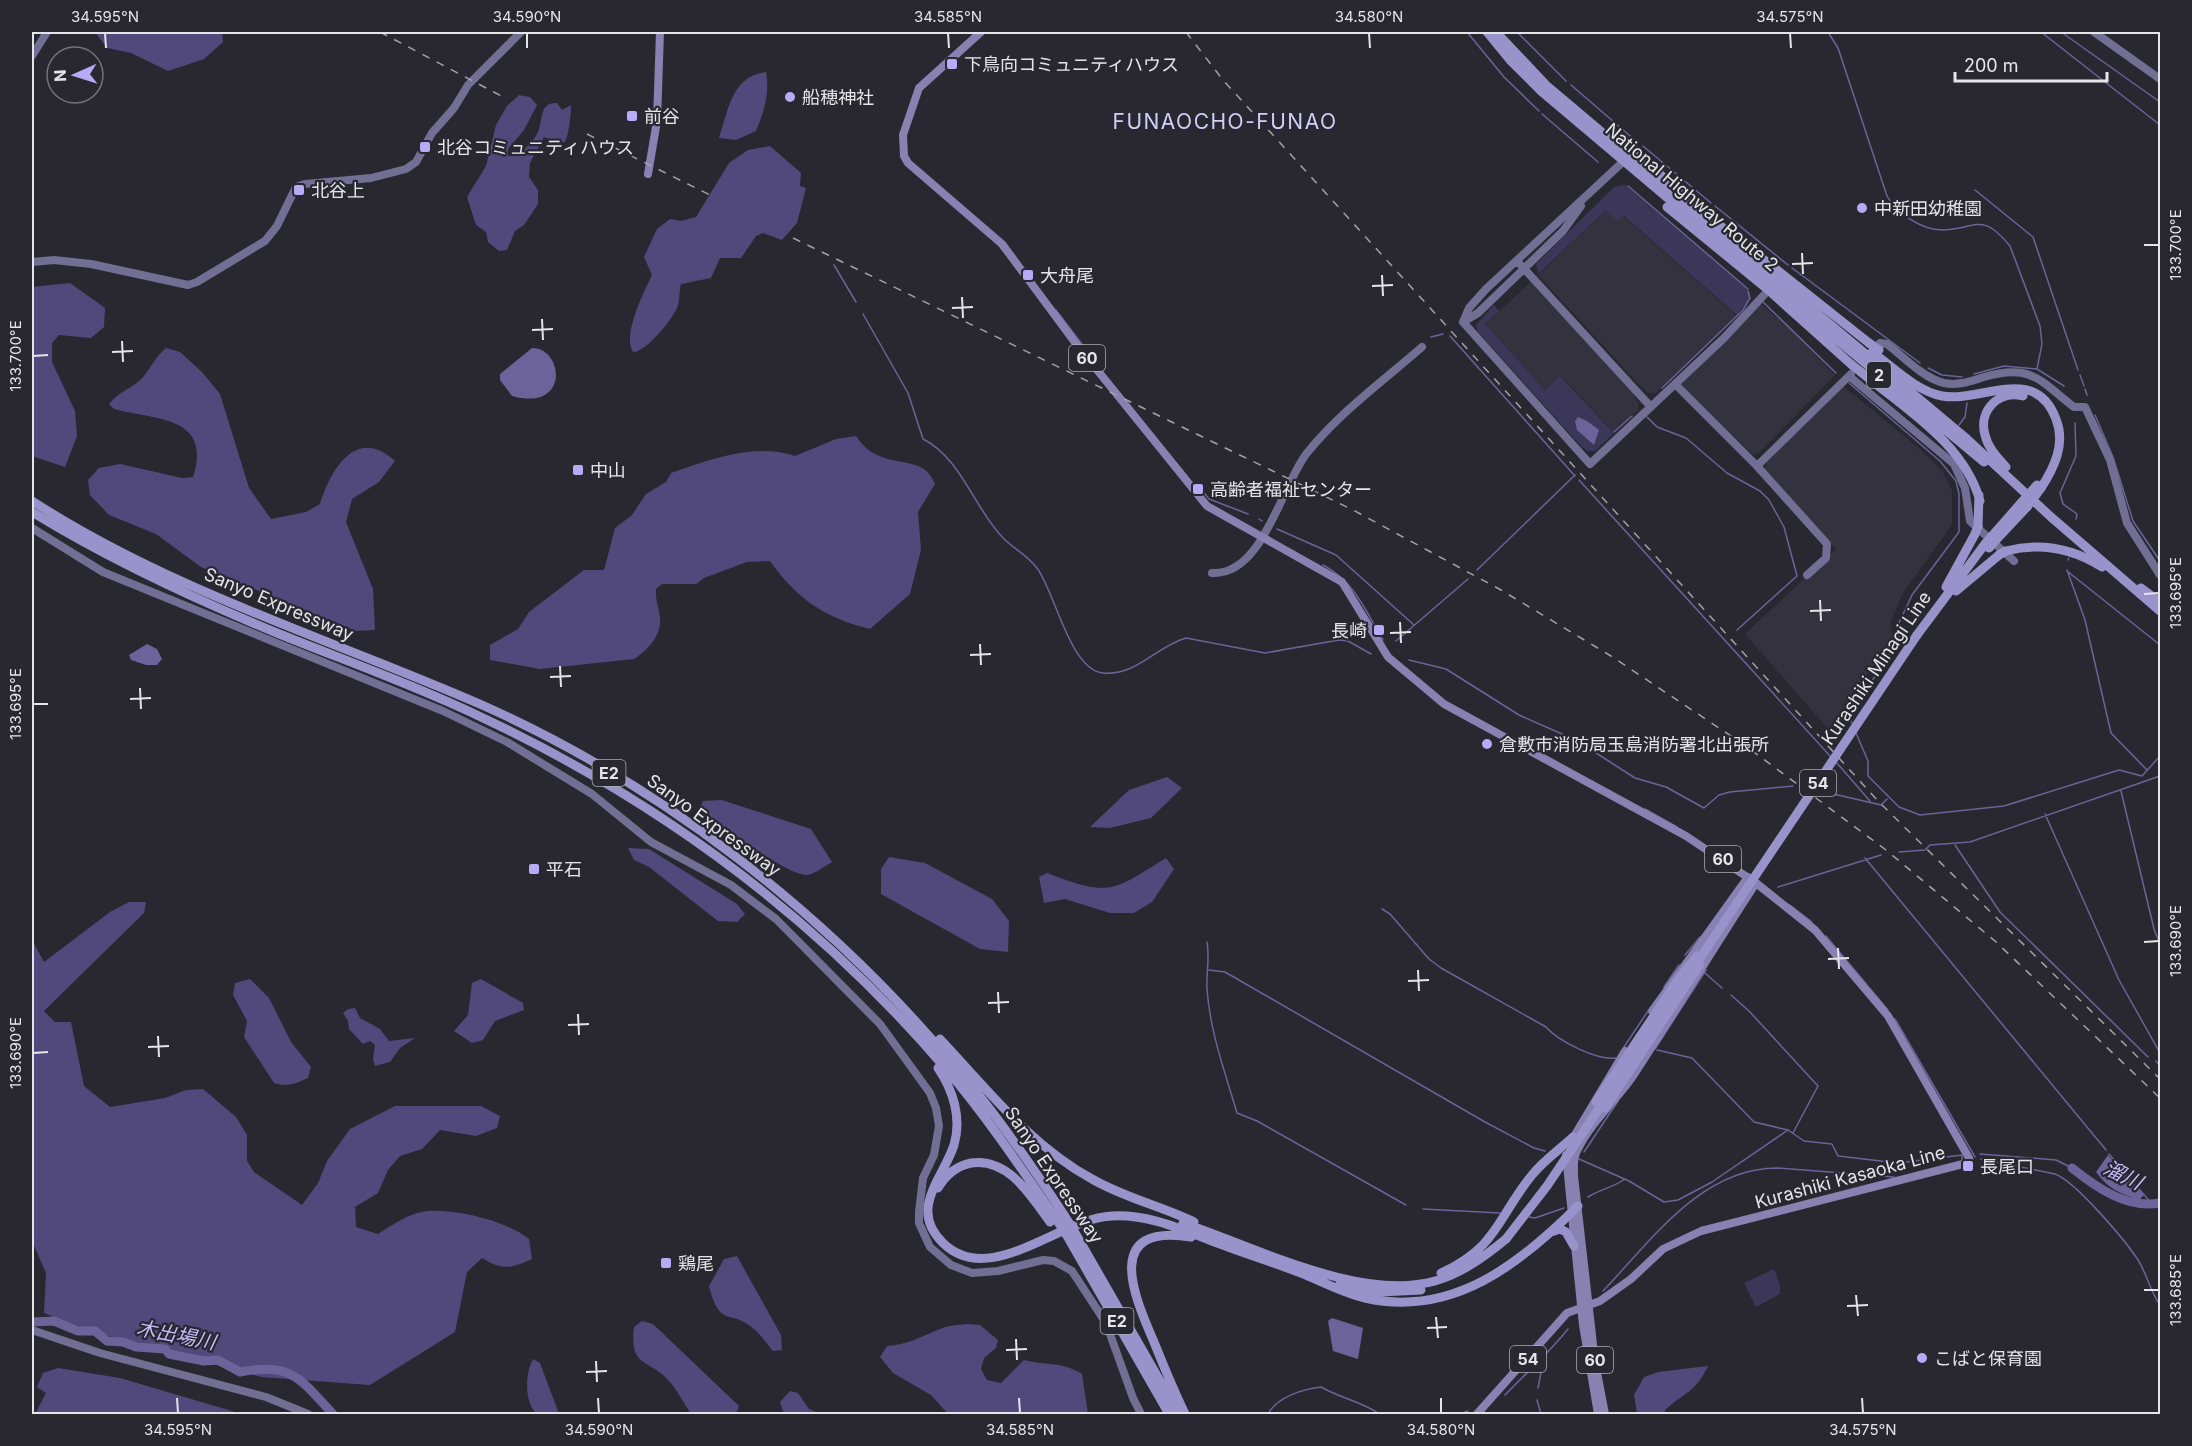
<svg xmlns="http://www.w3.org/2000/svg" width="2192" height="1446" viewBox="0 0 2192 1446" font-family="Inter,'Noto Sans JP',sans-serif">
	<rect width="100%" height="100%" fill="#292830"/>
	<path fill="#33323e" d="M1605,211L1618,221L1623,216L1736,315L1655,394L1648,393L1642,388L1538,275Z
		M1531,282L1636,395L1634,397L1638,402V410L1614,432L1561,376L1545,390L1485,324Z
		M1760,303L1788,327L1835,375L1760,452L1753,455L1681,386V382L1739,328Z
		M1843,386L1920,449L1943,472L1952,491V525L1903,593L1890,623L1893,637L1829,730L1745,634L1836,549L1765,469L1767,462Z"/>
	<path fill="#3c3758" d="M1625,185L1747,289L1750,298L1737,315L1624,216L1618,221L1605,211L1538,274L1536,264L1614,187Z
		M1494,305L1499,311L1485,324L1545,390L1560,376L1614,433L1595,451H1587L1581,446L1478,332L1476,325Z
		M1774,1269L1780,1285V1294L1756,1307L1744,1283Z"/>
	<path fill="#51487c" d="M95,32L195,34L197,32H222L223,42L204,59L168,71L131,53L107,48Z
		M766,72C770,94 764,111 756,131L736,140L719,138C729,109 731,77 766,72Z
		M519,95L530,97L537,105L524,130L508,149V156L520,155C526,147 534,141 538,132C543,120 539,102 557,103L562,110L571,105C571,114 569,135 565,142H557L544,137L530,163L529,177L538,190V204L524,225L515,231L507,250L499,251L488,242L486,232L476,225L467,197L486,166L496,125L507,106Z
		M770,146L801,173L800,186L806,188L797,223L782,240L763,233L756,236L741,258H720L711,278L681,284C679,291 680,302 677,308C671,321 646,352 633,352C622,335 644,292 652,275L644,257L657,229L670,219L681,221L696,217L729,163L748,150Z
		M70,283L105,308L104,327L91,338L59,335L52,343V362L75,411L77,436L65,467L32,456V287Z
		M166,348L180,352L202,372L220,394L249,488L271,519L306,512L320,504C331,468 357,426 395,461L379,482L352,499L346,522L373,589L375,630L356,631L201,567L156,534L109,515L90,495L88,480L99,468L120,464L182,478L193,477C213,415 154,420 114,409L109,404C120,391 127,391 139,381C148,374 153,359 166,348Z
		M856,436C863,446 870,453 882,457C902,465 926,459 935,484L918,512L921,550L910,594L870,629C825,618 797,599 770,561L747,562L704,578L696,584H662L656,589C655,600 659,607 660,617C662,635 648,650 634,659L540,669L490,660V645L518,629L529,612L584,570H604L615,528L632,515L646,494L666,482L671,473C708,460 756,442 795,456L836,439Z
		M1167,777L1182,788L1151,818L1110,828L1090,827L1129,790Z
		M722,800L811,829L832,862C825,866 815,874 807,875C786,875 720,824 699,811L703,801Z
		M628,848L649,849L737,904L745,914L737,922L718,921L649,867L634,860Z
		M889,857L925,863L992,899L1009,921L1008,952L980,949L881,894V869Z
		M1166,858L1174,869L1152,902L1134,913H1110L1065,899L1044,903L1039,877L1047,873C1110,897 1111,892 1166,858Z
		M129,902H146L144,913L44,1011L55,1022H71L84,1086L110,1107L165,1098L186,1090L203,1089L236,1117L247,1135V1161L254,1172L302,1205L318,1183L327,1161L350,1129L395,1106H481L500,1116L497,1128L476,1136L440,1130L422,1149L400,1156L388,1170L378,1193L355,1207L356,1227L378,1234C392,1225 411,1212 428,1211C457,1209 507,1221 529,1239L532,1259C510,1269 502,1270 482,1258L467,1272L455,1332L370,1385L261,1377L94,1332L44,1313L46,1273L32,1241V940L44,962L110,912Z
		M250,979L269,998L291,1042L311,1067L308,1078C295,1084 287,1087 274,1083L244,1037L247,1021L233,995L235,983Z
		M481,979L523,1003L524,1010L495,1021L483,1040L472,1043L454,1031L468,1015L472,983Z
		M355,1008L360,1018L380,1029L389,1041L415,1038L400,1048L390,1062L375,1066L373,1059L375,1045L370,1041L363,1044L349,1029L348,1021L343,1013L348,1009Z
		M737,1256L781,1335L782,1350L773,1351C767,1344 761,1335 754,1329C731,1308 720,1330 709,1286L724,1259Z
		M642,1321L653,1324L739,1406L736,1414H691C684,1404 678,1391 670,1382C649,1358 629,1369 634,1327Z
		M967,1324L980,1325L998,1340L996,1348L984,1358L981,1369L987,1380L1001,1383L1024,1360C1047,1366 1062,1361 1082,1374L1088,1414H948L931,1395L893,1373L880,1357L887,1346C909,1345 923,1335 943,1328C950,1325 959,1325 967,1324Z
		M533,1359L540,1363L559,1414H537C524,1403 525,1373 533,1359Z
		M1708,1366C1695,1393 1685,1392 1665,1410V1414H1637L1634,1395L1644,1377L1658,1372Z
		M58,1368L120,1378L242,1414H35L46,1393L37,1387L43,1373Z
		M790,1391L798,1393L809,1409L821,1414H784L780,1402Z"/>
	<path fill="#6c639a" d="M532,348C564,348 570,412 512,396L500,380V374Z
		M1578,417L1587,421L1599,430L1594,445L1577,430L1575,421Z
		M147,644L157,649L162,659L157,665H146L131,660L129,655Z
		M2108,1155L2144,1195L2139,1200C2117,1192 2109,1189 2096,1172Z
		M1332,1318L1363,1328L1358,1359L1333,1351L1328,1321Z"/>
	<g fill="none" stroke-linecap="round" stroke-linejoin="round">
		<path stroke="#6c639a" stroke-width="1.5" d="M1467,32L1504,77L1539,111
			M1517,32L1566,81
			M1828,32L1838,48L1887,196C1896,213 1922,230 1942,230C1977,229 1981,211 2010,246L2040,326L2042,344L2037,369L2064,386
			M2041,32L2160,125
			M2061,32L2160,102
			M1571,85L1636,141
			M1542,114L1598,162
			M1643,146L1711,203
			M1628,186L1748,289
			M1975,190L2033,237L2078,370
			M1715,206L1788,265
			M834,265L856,302
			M1792,268L1920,363
			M1763,302L1836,373
			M1056,310L1097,364
			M863,314L908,393L923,439C961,458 974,508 1003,538C1014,549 1027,555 1037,568C1055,592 1070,670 1103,673C1137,676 1155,647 1186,638L1265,653L1339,640L1348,641L1371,654
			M1450,336L1575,476
			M1431,337L1443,334
			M1928,368L1942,375L1962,377
			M1974,374L2004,366L2037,369
			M2080,375L2084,386
			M1849,383L1940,461L1956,481L1959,494V532L1912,595L1898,625L1899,641L1848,716L1852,723
			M1662,388L1743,310L1750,298L1748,291
			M2085,389L2087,395
			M2095,415L2113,457L2133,521L2160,561
			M1647,417L1657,427L1686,438L1727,473L1760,491L1769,500L1784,527L1797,576L1737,630
			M2075,423L2076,456L2060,493L2063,504L2077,514L2076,519
			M1959,425L1965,417L1967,403
			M1614,432L1632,416
			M1579,480L1831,757
			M1196,483L1209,499L1248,514
			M1259,519L1262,521
			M1277,529L1336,555L1414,625
			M2068,560L2069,558
			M1323,565C1355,582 1365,610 1383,640
			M1477,570L1575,475
			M2067,570L2085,620L2111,733L2147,770
			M2067,571L2160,645
			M1396,641L1468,579
			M1409,660L1446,669L1519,715L1562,734L1569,741L1593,751L1635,778L1666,787L1704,808L1719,795L1730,792L1793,786
			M1856,733L1868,761V776L1899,807L1920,815L2004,806L2119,770L2142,776L2160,756
			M1836,762L1870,801
			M2121,791L2154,929L2160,944
			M1825,792L1881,805L1887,799
			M1645,809L1677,827
			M2045,814L2119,980L2160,1053
			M1955,845L2000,912L2148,1057
			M1899,852L1925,850L1930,845L1970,842L2160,776
			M1727,858L1740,867
			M1865,858L2106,1150
			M1778,887L1881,855
			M1790,905L1812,922
			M1382,909L1390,914L1429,959L1441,968L1546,1027C1558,1041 1598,1061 1616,1058
			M1826,936L1888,1010
			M1207,942C1210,958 1206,973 1207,989C1210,1032 1225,1072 1237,1113L1257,1121L1406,1205
			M1685,955L1700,937
			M1209,970L1225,972L1485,1122L1534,1148L1545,1151
			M1705,973L1722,988
			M1664,987L1679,965
			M1731,995L1749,1011L1818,1086L1793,1133
			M1895,1019L1975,1157
			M1624,1047L1648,1011
			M1655,1049L1706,970
			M1657,1050L1692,1058L1754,1122L1788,1130
			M2156,1061L2160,1066
			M1584,1152L1618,1101
			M1980,1154L2056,1160L2072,1168
			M2109,1154L2152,1204
			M1579,1159L1629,1181L1664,1202L1678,1200L1712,1182L1788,1130L1804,1141L1832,1144L1838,1156L1898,1163L1962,1155V1160
			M1981,1159L2055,1174C2075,1181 2125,1240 2138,1260C2147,1274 2150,1291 2160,1305
			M1588,1197C1601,1189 1612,1188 1625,1179
			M1423,1209L1500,1213
			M1529,1217L1535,1218L1564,1208
			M1603,1291C1651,1241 1701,1168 1777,1168L1894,1177
			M1538,1388L1543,1361
			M1505,1395C1527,1372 1548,1354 1568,1329
			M1537,1400L1541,1414
			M1268,1414C1277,1397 1303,1389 1321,1387C1338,1397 1367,1404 1379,1414
			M1459,1414L1468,1411"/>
		<path stroke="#6c639a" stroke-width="9" d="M2072,1168C2097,1188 2127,1209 2160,1203
			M32,1322L54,1321L78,1331H95L107,1341L123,1342L136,1347L165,1349L169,1354L204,1361L218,1360L240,1372C292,1362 300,1379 333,1414"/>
		<path stroke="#736e93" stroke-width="8" d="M2094,32L2160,79
			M32,56L47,32
			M1517,261L1651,407
			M32,262L54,260L91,264L188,285L197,282L265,241L277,226L296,187L305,184L371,178L406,169L416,162L432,133L454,108L468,85L521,32
			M1463,322L1590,464L1724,338L1764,295
			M1463,322L1469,308L1486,289L1626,159
			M1463,322L1478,313L1563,231L1581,206
			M1874,349L1880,343L1887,344C1904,357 1923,378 1944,383C1958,386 1971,381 1984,377C2032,363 2040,381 2074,407H2085L2110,460L2127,523L2160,575
			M1849,376L1954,464L1965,488L1970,521L2014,561
			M1675,384L1757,466L1827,544L1826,558L1807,575
			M1757,466L1851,374
			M32,528L103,572L443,711L507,742L592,794L651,842L731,885L776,919L880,1024L930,1093L936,1108L939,1126L934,1155L923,1178L919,1212V1223L930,1247L951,1265L972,1273L998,1271L1043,1260L1054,1261L1072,1271L1106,1323L1133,1398L1141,1414
			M1212,573C1263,576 1282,484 1307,453C1340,412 1383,381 1422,347
			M32,1330L100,1353L266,1397L308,1414"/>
		<path stroke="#8881b1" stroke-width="8" d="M981,32L919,88L903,135L904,156L908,163L1002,244L1077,345L1207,506L1342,582L1388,657L1444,704L1686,836L1756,883L1815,930L1888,1016L1969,1158L1970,1162L1963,1164L1701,1231L1663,1249L1631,1279L1600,1301L1567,1313L1477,1414
			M648,174L657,121L660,32
			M1652,1011L1748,877
			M1570,1143L1625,1051
			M1566,1155L1583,1325L1598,1414
			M1605,1414L1595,1362L1574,1176C1574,1166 1573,1157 1578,1149C1592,1121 1616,1101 1633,1076C1675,1012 1714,947 1756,883"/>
		<path stroke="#9a92cb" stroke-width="9" d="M1635,150L1669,183L1723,228
			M1667,207L1766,288L1852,365
			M1713,226L1967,439L2051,517L2160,611
			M1708,232L1984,462
			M1753,251L1869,343
			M1872,352C1893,367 1916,391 1942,396C1981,403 2035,363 2056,419C2066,444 2054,468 2041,488
			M1861,372C1905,409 1964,443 1980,501
			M2006,467C1997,457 1988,448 1985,435C1978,410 1999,390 2023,396
			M32,501C171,591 331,639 482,705C662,785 827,914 954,1065C995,1112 1030,1163 1064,1215
			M32,512C110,560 192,598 277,633C346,661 417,686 483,718C661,802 819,920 947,1070C987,1117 1021,1168 1056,1219
			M1978,526L1979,495
			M1992,536L2021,503
			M1996,540L2027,507
			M2006,551C2041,542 2072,548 2102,567
			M1946,587L1975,534
			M2141,588L2160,602
			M1956,591L1999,555
			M1917,635L1985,544
			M940,1039C987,1089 1031,1146 1092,1179C1125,1198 1161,1206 1194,1222
			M938,1068C953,1090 962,1118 954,1145C943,1179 908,1209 943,1243C990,1289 1060,1218 1112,1216C1151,1214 1185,1231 1220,1244C1249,1255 1278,1264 1306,1275C1325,1283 1344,1293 1365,1298C1452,1318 1520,1264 1578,1206
			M1596,1102L1680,977L1697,956
			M1605,1108L1700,964
			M938,1188C945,1176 956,1166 971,1163C1008,1157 1031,1196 1050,1222
			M1183,1223C1255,1247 1360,1302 1435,1281C1462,1273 1484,1257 1506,1239
			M1074,1231L1179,1414
			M1551,1232L1560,1229L1566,1232L1574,1246
			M1066,1234L1169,1414
			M1441,1273C1498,1247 1497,1218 1532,1175C1543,1161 1559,1150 1573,1137
			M1340,1284L1380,1292L1421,1290
			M1185,1414C1174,1391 1164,1367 1154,1342C1133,1294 1103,1223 1191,1237"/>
		<path stroke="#a2a2a8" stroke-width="1.5" stroke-dasharray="8 8" stroke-linecap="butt" d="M380,32L507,99
			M1186,32L1223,80L1878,801L2160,1079
			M587,134L710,195
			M793,238L1353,510L1501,590L1611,656L1743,744L1886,850L1995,941L2160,1098"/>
		<path stroke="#9a92cb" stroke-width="9" d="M1487,32L1510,60L1541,91L1708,232
			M1496,32L1547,86L1713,226
			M1869,343L1879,350
			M1852,365L1861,372
			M2021,503L2037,485
			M2027,507L2041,488
			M1975,534L1978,526
			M1985,544L1992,536
			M1989,548L1996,540
			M1999,555L2006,551
			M1064,1215L1074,1231
			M1056,1219L1066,1234
			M1506,1239L1547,1186L1917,635"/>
	</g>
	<path fill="none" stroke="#e4e4e9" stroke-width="2" d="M105,33L106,48M527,33V48M948,33L949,48M1369,33L1370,48M1790,33L1791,48M2144,245H2159M1802,253L1803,274M1792,264L1813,263M1382,275L1383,296M1372,286L1393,285M962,297L963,318M952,308L973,307M542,319L543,340M532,330L553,329M122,341L123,362M112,352L133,351M33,356L48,355M2144,594L2159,593M1820,600L1821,621M1810,611L1831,610M1400,622L1401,643M1390,633L1411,632M980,644L981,665M970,655L991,654M560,666L561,687M550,677L571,676M140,688L141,709M130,699L151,698M33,704H48M2144,942L2159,941M1838,948L1839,969M1828,959L1849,958M1418,970L1419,991M1408,981L1429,980M998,992L999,1013M988,1003L1009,1002M578,1014L579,1035M568,1025L589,1024M158,1036L159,1057M148,1047L169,1046M33,1053L48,1052M2144,1290H2159M1856,1295L1858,1316M1847,1306L1868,1305M1436,1317L1438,1338M1427,1328L1447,1327M1016,1339L1017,1360M1006,1350L1027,1349M596,1361L597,1382M586,1372L607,1371M177,1398L178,1413M598,1398L599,1413M1019,1398L1020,1413M1441,1398V1413M1862,1398L1863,1413"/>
	<g fill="#b7abf8" stroke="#292830" stroke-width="2">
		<rect x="946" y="58" width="12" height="12" rx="3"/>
		<circle cx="790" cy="97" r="6"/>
		<rect x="626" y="110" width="12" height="12" rx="3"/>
		<rect x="419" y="141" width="12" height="12" rx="3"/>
		<rect x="293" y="184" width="12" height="12" rx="3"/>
		<circle cx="1862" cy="208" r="6"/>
		<rect x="1022" y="269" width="12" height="12" rx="3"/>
		<rect x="572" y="464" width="12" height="12" rx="3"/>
		<rect x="1192" y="483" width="12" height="12" rx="3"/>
		<rect x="1373" y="624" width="12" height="12" rx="3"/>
		<circle cx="1487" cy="744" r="6"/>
		<rect x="528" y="863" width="12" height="12" rx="3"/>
		<rect x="1962" y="1160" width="12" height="12" rx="3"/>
		<rect x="660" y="1257" width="12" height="12" rx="3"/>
		<circle cx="1922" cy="1358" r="6"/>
	</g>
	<g text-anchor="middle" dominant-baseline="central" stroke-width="4.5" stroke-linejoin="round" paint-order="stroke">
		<g fill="#292830" stroke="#acacb2" stroke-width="1.5">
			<rect x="1069" y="345" width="36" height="26" rx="4.5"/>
			<rect x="1867" y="362" width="24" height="26" rx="4.5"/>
			<rect x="592.5" y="760" width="33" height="26" rx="4.5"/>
			<rect x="1800" y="770" width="36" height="26" rx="4.5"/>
			<rect x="1705" y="846" width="36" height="26" rx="4.5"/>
			<rect x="1100.5" y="1308" width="33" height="26" rx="4.5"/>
			<rect x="1510" y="1346" width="36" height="26" rx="4.5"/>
			<rect x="1577" y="1347" width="36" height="26" rx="4.5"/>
		</g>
		<g font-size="16" font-weight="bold" fill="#e4e4e9">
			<text x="1087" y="358">60</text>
			<text x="1879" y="375">2</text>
			<text x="609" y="773">E2</text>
			<text x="1818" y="783">54</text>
			<text x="1723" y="859">60</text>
			<text x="1117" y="1321">E2</text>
			<text x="1528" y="1359">54</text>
			<text x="1595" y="1360">60</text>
		</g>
		<g font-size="18" fill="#e4e4e9" stroke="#292830" text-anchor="start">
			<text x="964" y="64">下鳥向コミュニティハウス</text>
			<text x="802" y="97">船穂神社</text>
			<text x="644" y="116">前谷</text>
			<text x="437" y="147">北谷コミュニティハウス</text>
			<text x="311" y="190">北谷上</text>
			<text x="1874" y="208">中新田幼稚園</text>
			<text x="1040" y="275">大舟尾</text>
			<text x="590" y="470">中山</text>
			<text x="1210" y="489">高齢者福祉センター</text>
			<text x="1367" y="630" text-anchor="end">長崎</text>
			<text x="1499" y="744">倉敷市消防局玉島消防署北出張所</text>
			<text x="546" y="869">平石</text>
			<text x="1980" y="1166">長尾口</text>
			<text x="678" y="1263">鶏尾</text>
			<text x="1934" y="1358">こばと保育園</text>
		</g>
		<g font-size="18" fill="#e4e4e9" stroke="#292830">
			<text transform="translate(1692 197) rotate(40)">National Highway Route 2</text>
			<text transform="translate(279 604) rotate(23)">Sanyo Expressway</text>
			<text transform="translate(1876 668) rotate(-56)">Kurashiki Minagi Line</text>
			<text transform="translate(714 825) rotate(36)">Sanyo Expressway</text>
			<text transform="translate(1054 1175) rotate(56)">Sanyo Expressway</text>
			<text transform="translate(1850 1177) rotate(-15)">Kurashiki Kasaoka Line</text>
		</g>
		<g font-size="20" font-style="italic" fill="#c6bcfe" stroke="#292830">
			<text transform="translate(2123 1175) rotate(26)">溜川</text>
			<text transform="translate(176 1335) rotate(11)">木出場川</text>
		</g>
		<g font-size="21" letter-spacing="1.5" fill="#d3cef9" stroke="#292830">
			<text x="1225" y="121">FUNAOCHO-FUNAO</text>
		</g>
	</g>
	<rect width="2192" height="1446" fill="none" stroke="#292830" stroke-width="66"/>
	<g transform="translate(75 75) rotate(267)"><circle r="28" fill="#292830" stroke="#74737a" stroke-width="1.5"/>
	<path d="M0-4.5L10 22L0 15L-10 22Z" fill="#b7abf8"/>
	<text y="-9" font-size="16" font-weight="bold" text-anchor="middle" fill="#e4e4e9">N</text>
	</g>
	<path d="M1955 72v9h152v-9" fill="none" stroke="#e4e4e9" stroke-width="3"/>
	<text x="1964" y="72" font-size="18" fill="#e4e4e9" stroke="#292830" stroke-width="4.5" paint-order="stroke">200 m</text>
	<rect x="33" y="33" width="2126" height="1380" fill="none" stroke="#e4e4e9" stroke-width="2"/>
	<g font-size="15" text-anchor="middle" fill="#e4e4e9">
		<text x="105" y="22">34.595°N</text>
		<text x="527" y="22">34.590°N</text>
		<text x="948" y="22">34.585°N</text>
		<text x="1369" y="22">34.580°N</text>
		<text x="1790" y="22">34.575°N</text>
		<text transform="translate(2176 245) rotate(-90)" y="5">133.700°E</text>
		<text transform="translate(16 356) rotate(-90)" y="5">133.700°E</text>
		<text transform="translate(2176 593) rotate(-90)" y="5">133.695°E</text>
		<text transform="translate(16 704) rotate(-90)" y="5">133.695°E</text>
		<text transform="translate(2176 941) rotate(-90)" y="5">133.690°E</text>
		<text transform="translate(16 1053) rotate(-90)" y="5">133.690°E</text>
		<text transform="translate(2176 1290) rotate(-90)" y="5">133.685°E</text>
		<text x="178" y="1435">34.595°N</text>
		<text x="599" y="1435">34.590°N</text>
		<text x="1020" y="1435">34.585°N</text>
		<text x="1441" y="1435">34.580°N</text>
		<text x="1863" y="1435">34.575°N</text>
	</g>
</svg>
